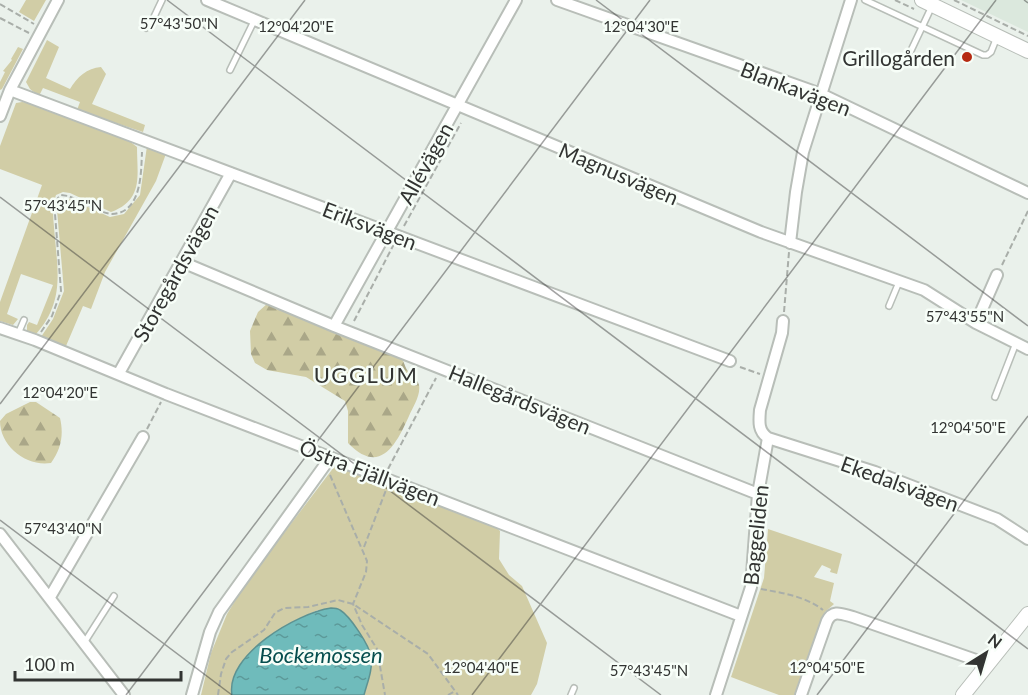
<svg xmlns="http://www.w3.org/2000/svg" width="1028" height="695" viewBox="0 0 1028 695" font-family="Lato,sans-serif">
	<defs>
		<pattern id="forest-firs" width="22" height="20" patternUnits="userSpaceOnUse" patternTransform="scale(1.5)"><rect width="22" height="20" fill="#d1cda6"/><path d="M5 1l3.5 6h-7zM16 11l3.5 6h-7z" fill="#aaa788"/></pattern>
		<pattern id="water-ripples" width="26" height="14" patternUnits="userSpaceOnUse" patternTransform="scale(1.5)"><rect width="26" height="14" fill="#6fbbbb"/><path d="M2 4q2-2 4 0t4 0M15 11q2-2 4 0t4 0" fill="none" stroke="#5c9999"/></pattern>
	</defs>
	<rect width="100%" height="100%" fill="#eaf1eb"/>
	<path fill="#dbe8dd" d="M961,0H1028V32Z"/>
	<path fill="#d1cda6" d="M26,0H46L34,21L19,12Z
		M47,40L59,47L46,78L70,89C77,77 87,68 101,67L106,74L92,104L145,125L143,132L77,110L80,102L43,88L39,96L30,89L26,82Z
		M18,47L23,49L2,89L0,90V82L5,72L3,71L12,60L11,59Z
		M22,102L32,103L128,140L137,147C137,175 144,200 111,212L70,193L63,192L56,195C52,206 53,216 54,227C57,268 66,300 36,334L27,331V325L29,322L37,325L53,285L21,274L7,314L18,319L13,325L0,321V302L42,185L0,169V146L16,103Z
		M147,146L167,151L156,181L105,272L91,309L83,306L66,346L41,337L53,319L64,291L57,210L58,202L62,198H68L110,217L124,214L140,195Z
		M338,465L386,481L393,487L397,486L488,520L500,531L499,559L509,575L522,586L547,643L537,684L531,695H364L369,675L318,610C288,623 256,639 240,668C235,677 230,685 232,695H201L211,653L227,614L246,583L334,467Z
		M768,529L842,554L837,574L830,572L831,569L822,565L814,577L834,583L830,601L834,604L825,612L799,695H779L731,677L764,578Z"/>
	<path fill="url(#forest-firs)" d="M268,303L399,354C404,360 404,365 407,370C411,375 417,378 419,385C421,395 413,407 409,416C396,445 380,476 348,443V411L345,401L306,377L267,370L255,363L251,354L250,331L258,312Z
		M30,402H36L60,418C64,435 61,449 51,463C26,467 0,446 0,421L6,414Z"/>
	<path fill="url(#water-ripples)" stroke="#5d9292" stroke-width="1.5" d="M331,608C334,608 337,608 340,610C350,616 370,646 371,657C373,670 367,683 364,695H232C225,655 297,613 331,608Z"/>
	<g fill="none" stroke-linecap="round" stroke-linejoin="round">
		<g stroke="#b8beb8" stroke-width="8">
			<path id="service" d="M865,0L983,55H987L991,52L997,37
				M146,28L153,19L162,0
				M907,59L932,6
				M230,70L254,21
				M889,306L899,282
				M18,334L24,320
				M995,397L1016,343
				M84,643L114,596
				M571,695L574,688"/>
		</g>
		<g stroke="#b8beb8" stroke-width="14">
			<path id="minor" d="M207,0L761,232L924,290L976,323L1028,349
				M557,0L821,94L1028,193
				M10,90L730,361
				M0,116L10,90L58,0
				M790,243L796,192L803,152L851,0
				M182,262L334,326L758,494
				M783,321L782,333L760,410C759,422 758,431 768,438L875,472L997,519L1028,539
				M976,323L997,275
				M334,326L516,0
				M0,328L35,340L166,394L741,616
				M119,373L231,173
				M0,534L124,695
				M50,597L143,437
				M192,695L210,632L219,612L330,458
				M716,695L751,587L758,494L768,438
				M801,695L827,621C833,609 842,614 853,617L976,660L986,667"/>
		</g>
		<g stroke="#b8beb8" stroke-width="16">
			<path id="tertiary" d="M922,0L1028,51
				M963,695L1028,614"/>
		</g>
		<path stroke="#a9aea9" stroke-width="2" stroke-dasharray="6 3" stroke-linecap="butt" d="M895,0L914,9
			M954,0L1028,36
			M0,4L34,24
			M0,18L29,33
			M404,226L461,123
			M1002,265L1028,211
			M784,312L789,252
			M354,321L394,244
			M41,332L52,316L61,291L55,214L58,198L61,195L68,196C78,200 102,214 112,214C142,213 141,172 142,152
			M740,367L760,374
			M147,429L161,402
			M388,469L436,378
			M330,475L367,561L366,572L353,604L362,625L377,649L385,695
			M364,547L386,490
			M761,589C782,593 805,596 823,610
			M218,695L221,674L226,659L232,652L264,630L275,613L284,608L308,607L338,600L353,604L428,654L458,695
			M448,695L455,691"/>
		<use href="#service" stroke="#fff" stroke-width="5"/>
		<use href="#minor" stroke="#fff" stroke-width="10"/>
		<use href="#tertiary" stroke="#fff" stroke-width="14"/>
	</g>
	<path fill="none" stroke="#323432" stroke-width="1.5" stroke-opacity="0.45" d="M167,0L1028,649M596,0L1028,326M1024,0L1028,3M0,197L661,695M0,404L305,0M0,520L232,695M126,695L650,0M472,695L996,0M817,695L1028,416"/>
	<circle fill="#b62a12" stroke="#f7fef8" stroke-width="2" cx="967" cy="57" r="6"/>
	<g text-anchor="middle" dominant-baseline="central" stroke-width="5" stroke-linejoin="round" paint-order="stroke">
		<g font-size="21" fill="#323432" stroke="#f7fef8" text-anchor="end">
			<text x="955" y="57">Grillogården</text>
		</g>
		<g font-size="21" fill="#323432" stroke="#f7fef8">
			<text transform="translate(796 88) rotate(21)">Blankavägen</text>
			<text transform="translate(425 163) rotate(-61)">Allévägen</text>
			<text transform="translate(619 173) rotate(23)">Magnusvägen</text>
			<text transform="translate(370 225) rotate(21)">Eriksvägen</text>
			<text transform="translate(175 273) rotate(-61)">Storegårdsvägen</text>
			<text transform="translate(520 399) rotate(22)">Hallegårdsvägen</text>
			<text transform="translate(370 472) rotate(21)">Östra Fjällvägen</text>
			<text transform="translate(900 483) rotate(20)">Ekedalsvägen</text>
			<text transform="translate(755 535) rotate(-84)">Baggeliden</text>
		</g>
		<g font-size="22" letter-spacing="1.5" fill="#323432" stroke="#f7fef8">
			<text x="366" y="374">UGGLUM</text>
		</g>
		<g font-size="22" font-style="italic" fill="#064e4e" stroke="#f7fef8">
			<text x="321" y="654">Bockemossen</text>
		</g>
	</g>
	<g font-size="15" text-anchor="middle" fill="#323432" stroke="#f7fef8" stroke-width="5" stroke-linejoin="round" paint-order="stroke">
		<text x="179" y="29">57°43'50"N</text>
		<text x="296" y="32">12°04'20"E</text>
		<text x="641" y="32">12°04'30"E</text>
		<text x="63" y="211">57°43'45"N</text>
		<text x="965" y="322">57°43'55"N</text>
		<text x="60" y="398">12°04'20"E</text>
		<text x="968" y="433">12°04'50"E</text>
		<text x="63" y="534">57°43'40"N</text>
		<text x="481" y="673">12°04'40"E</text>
		<text x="827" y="673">12°04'50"E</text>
		<text x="649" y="676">57°43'45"N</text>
	</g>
	<g transform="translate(986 653) rotate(37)" stroke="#f7fef8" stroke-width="4.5" paint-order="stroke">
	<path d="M0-4.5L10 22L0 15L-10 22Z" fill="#323432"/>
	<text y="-9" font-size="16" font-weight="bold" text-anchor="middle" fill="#323432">N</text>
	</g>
	<path d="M15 671v9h166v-9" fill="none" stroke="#323432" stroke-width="3"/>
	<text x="24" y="671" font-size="18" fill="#323432" stroke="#f7fef8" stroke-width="4.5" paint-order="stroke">100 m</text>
</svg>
